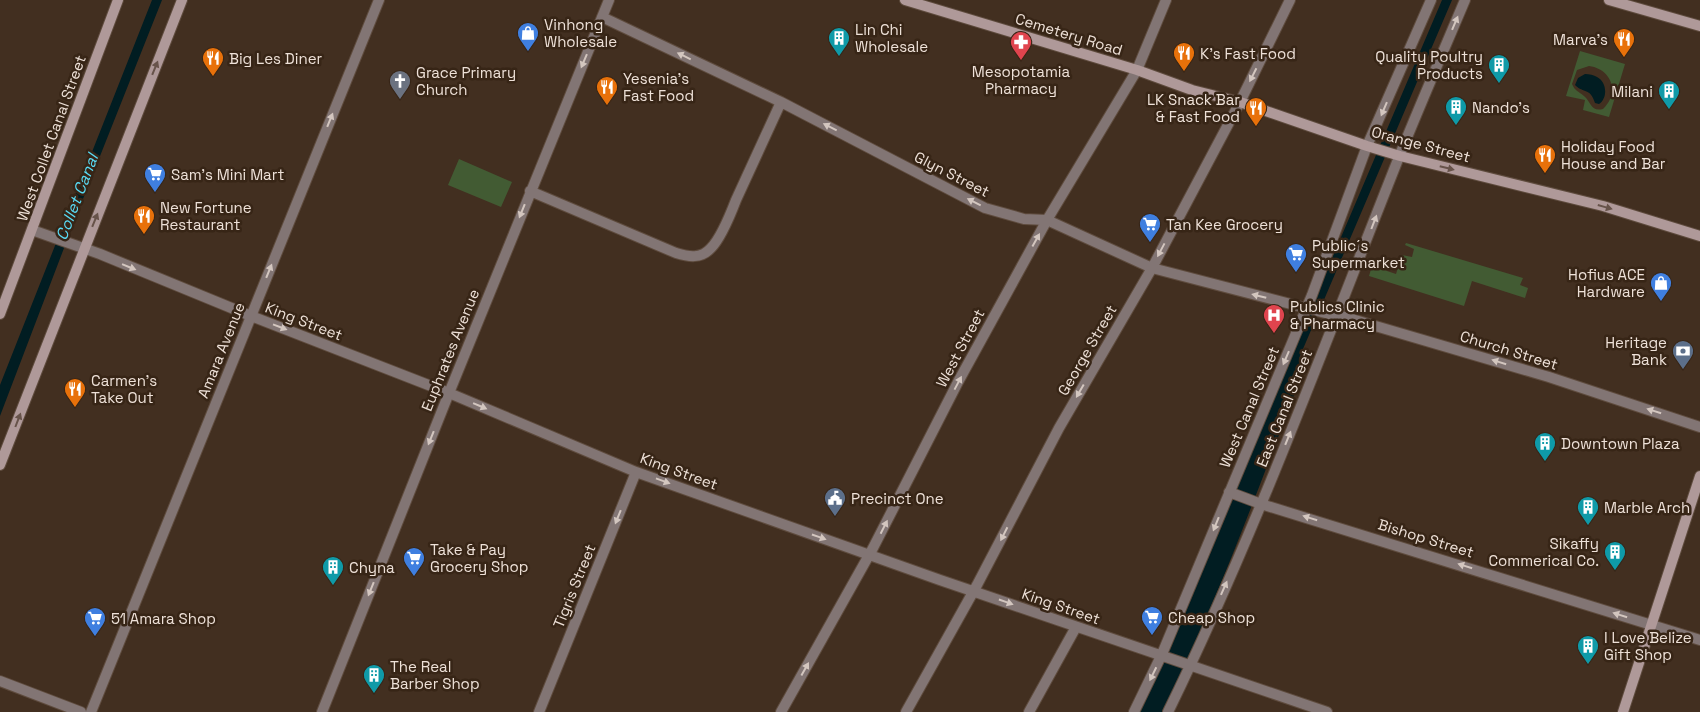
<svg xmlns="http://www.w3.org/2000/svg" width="1700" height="712" viewBox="0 0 1700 712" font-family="'Space Grotesk',sans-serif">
	<rect width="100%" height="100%" fill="#422f20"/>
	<path fill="#425b33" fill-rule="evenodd" d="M1580,51L1625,64L1609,117L1583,110L1585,100L1566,96ZM1589,66C1612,69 1620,93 1603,109C1591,112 1591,102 1584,96C1578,91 1575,91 1572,84L1577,70Z
		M459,159L512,182L501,207L448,185Z
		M1406,243L1523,278L1520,285L1528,288L1525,298L1472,281L1464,306L1369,276L1372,266L1396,274L1402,255L1412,257L1414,249L1405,245Z"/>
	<path fill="#011d22" d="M152,0H162L77,214L0,416V385Z
		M1442,0H1452L1148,712H1139Z
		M1585,74C1589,74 1594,75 1597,77C1607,82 1608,98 1599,104L1595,103C1590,87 1584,94 1575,85L1578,78Z"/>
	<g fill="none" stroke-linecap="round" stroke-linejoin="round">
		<path stroke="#011d22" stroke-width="20" d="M1152,712C1207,600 1250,483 1294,367"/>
		<g stroke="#5e4b3d" stroke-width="12">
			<path id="street" d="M602,17L781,102L985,208L1024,219L1047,220L1152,268L1329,314L1338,315L1549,377L1700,427
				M530,191L676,253C689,257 701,259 711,248C720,239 731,213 736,200C751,168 766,135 781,102
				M32,230L100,254L251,316L449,393L636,472L940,580L1327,712
				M1229,492L1261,504L1700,640
				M0,681L81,712
				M91,712L379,0
				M322,712L449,393L609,0
				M539,712L636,472
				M781,712L873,548L958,382L1047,220L1137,70L1166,0
				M906,712L977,585L1059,428L1152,268L1240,102L1290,0
				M1029,712L1076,627
				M1134,712L1162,654L1312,295L1367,146L1431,0
				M1168,712C1256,532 1325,343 1399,157C1420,105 1443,52 1465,0"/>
		</g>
		<g stroke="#5e4b3d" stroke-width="12">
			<path id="secondary" d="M905,0L1137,70L1192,90L1240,102L1367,146L1400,156L1603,206L1700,236
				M1609,0L1700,26
				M0,314L118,0
				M0,465L182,0
				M1623,712L1700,476"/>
		</g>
		<use href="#street" stroke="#827574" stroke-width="10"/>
		<use href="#secondary" stroke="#af9999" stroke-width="10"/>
	</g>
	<defs><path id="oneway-solid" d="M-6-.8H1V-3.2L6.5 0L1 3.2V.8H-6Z" transform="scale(1.25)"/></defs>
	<g fill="#d3c6bf">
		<use href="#oneway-solid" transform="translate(1455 23) rotate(-67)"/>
		<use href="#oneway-solid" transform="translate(684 56) rotate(-154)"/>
		<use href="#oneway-solid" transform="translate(584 61) rotate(113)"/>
		<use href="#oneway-solid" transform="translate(1253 75) rotate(117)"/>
		<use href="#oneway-solid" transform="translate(1384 109) rotate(113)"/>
		<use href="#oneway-solid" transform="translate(330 120) rotate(-68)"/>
		<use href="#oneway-solid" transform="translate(830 127) rotate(-153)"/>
		<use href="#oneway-solid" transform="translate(974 202) rotate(-153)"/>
		<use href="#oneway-solid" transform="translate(522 211) rotate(112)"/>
		<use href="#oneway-solid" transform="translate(1374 222) rotate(-69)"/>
		<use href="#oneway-solid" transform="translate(1036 240) rotate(-61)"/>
		<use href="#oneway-solid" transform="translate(1161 250) rotate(118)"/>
		<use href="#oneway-solid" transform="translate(129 267) rotate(22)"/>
		<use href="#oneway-solid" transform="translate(269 271) rotate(-68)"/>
		<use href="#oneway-solid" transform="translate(1259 296) rotate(-166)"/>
		<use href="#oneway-solid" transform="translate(280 327) rotate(21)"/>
		<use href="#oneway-solid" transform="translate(1286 358) rotate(113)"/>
		<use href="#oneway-solid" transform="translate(1499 362) rotate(-163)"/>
		<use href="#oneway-solid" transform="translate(958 383) rotate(-62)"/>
		<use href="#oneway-solid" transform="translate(1080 391) rotate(120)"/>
		<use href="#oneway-solid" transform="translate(480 406) rotate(23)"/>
		<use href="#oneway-solid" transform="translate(1654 411) rotate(-162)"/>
		<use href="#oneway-solid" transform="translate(431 438) rotate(112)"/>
		<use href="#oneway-solid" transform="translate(1288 438) rotate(-68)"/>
		<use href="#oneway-solid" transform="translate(663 481) rotate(20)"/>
		<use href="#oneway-solid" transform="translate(618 517) rotate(112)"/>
		<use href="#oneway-solid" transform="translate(1310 518) rotate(-163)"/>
		<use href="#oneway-solid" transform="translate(1216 524) rotate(112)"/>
		<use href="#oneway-solid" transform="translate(884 527) rotate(-63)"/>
		<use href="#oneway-solid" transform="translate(1004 534) rotate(117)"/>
		<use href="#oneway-solid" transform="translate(819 537) rotate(19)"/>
		<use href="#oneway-solid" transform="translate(1465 566) rotate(-162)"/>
		<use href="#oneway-solid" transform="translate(1224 588) rotate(-66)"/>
		<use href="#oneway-solid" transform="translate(371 589) rotate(112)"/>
		<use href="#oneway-solid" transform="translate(1006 602) rotate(19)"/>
		<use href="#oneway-solid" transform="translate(1620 615) rotate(-162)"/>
		<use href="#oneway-solid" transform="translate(805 669) rotate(-61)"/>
		<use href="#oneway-solid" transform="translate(1153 674) rotate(116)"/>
	</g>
	<g fill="#67534a">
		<use href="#oneway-solid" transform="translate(155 68) rotate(-68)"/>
		<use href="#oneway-solid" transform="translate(1447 168) rotate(14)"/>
		<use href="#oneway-solid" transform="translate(1605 207) rotate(16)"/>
		<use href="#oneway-solid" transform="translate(95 220) rotate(-68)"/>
		<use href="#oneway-solid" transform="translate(18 420) rotate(-69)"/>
	</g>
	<defs>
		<g id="shop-pin" transform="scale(1.125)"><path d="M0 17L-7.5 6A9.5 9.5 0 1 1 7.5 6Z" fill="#3f7fe0" stroke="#372516"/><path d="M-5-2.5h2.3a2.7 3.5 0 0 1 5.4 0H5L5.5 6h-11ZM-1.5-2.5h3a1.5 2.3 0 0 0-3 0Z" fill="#fff"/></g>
		<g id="building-pin" transform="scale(1.125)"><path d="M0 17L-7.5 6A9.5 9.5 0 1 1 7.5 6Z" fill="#0f9aa8" stroke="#372516"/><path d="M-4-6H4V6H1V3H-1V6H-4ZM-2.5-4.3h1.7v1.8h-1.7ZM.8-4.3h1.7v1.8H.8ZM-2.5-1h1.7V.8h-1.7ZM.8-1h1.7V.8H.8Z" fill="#fff"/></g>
		<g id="restaurant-pin" transform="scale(1.125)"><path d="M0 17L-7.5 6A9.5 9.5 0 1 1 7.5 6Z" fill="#e8710a" stroke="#372516"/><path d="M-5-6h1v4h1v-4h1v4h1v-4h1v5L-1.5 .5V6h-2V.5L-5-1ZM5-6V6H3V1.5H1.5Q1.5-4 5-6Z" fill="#fff"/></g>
		<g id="pharmacy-pin" transform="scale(1.125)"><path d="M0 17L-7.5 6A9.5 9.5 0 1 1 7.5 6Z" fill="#e0444e" stroke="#372516"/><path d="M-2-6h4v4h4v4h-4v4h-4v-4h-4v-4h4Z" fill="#fff"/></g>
		<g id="church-pin" transform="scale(1.125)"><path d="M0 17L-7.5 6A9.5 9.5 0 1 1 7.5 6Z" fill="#6b7280" stroke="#372516"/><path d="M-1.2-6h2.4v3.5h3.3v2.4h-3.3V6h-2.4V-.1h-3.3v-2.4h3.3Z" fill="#fff"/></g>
		<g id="supermarket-pin" transform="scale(1.125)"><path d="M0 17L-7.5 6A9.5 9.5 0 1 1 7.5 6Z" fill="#3f7fe0" stroke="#372516"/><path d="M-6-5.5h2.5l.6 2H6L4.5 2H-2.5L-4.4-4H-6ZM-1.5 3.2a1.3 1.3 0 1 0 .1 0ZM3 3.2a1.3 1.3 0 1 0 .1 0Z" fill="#fff"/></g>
		<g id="hospital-pin" transform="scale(1.125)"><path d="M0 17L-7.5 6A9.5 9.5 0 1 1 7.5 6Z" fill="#e0444e" stroke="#372516"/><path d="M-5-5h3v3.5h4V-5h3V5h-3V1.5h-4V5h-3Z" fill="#fff"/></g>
		<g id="bank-pin" transform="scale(1.125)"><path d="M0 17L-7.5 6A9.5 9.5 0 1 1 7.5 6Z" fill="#5c6f8a" stroke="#372516"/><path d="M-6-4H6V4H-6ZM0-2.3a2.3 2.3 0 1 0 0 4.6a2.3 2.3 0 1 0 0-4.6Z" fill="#fff"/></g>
		<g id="civic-pin" transform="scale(1.125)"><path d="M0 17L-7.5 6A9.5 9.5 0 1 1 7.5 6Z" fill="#5c6f8a" stroke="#372516"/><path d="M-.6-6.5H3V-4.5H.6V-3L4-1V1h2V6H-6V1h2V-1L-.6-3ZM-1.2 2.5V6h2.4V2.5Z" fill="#fff"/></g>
	</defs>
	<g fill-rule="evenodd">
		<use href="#shop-pin" x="528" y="33"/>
		<use href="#building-pin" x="839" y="38"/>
		<use href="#restaurant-pin" x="1624" y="39"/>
		<use href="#pharmacy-pin" x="1021" y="42"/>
		<use href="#restaurant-pin" x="1184" y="53"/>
		<use href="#restaurant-pin" x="213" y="58"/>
		<use href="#building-pin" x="1499" y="65"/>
		<use href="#church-pin" x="400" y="81"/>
		<use href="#restaurant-pin" x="607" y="87"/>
		<use href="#building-pin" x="1669" y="91"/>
		<use href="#building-pin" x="1456" y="107"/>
		<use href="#restaurant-pin" x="1256" y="108"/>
		<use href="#restaurant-pin" x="1545" y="155"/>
		<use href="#supermarket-pin" x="155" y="174"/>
		<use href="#restaurant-pin" x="144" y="216"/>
		<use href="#supermarket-pin" x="1150" y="224"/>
		<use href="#supermarket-pin" x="1296" y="254"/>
		<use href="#shop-pin" x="1661" y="283"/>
		<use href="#hospital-pin" x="1274" y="315"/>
		<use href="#bank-pin" x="1683" y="351"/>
		<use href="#restaurant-pin" x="75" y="389"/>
		<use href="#building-pin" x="1545" y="443"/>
		<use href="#civic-pin" x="835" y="498"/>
		<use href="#building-pin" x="1588" y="507"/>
		<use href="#building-pin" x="1615" y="552"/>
		<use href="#supermarket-pin" x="414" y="558"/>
		<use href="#building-pin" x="333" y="567"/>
		<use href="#supermarket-pin" x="1152" y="617"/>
		<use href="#supermarket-pin" x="95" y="618"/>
		<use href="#building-pin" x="1588" y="646"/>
		<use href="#building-pin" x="374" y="675"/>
	</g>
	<g text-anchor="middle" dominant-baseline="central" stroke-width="5" stroke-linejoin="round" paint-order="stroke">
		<g font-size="15" fill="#eee1d8" stroke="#372516" text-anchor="start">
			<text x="544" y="24">Vinhong<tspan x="544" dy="17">Wholesale</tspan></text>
			<text x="855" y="29">Lin Chi<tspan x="855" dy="17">Wholesale</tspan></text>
			<text x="1608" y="39" text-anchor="end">Marva's</text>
			<text x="1200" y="53">K's Fast Food</text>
			<text x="1483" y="56" text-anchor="end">Quality Poultry<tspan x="1483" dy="17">Products</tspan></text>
			<text x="229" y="58">Big Les Diner</text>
			<text x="1021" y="71" text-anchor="middle">Mesopotamia<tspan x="1021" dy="17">Pharmacy</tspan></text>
			<text x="416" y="72">Grace Primary<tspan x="416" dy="17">Church</tspan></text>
			<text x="623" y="78">Yesenia's<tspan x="623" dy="17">Fast Food</tspan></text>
			<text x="1653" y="91" text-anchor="end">Milani</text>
			<text x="1240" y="99" text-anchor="end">LK Snack Bar<tspan x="1240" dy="17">&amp; Fast Food</tspan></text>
			<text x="1472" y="107">Nando's</text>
			<text x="1561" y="146">Holiday Food<tspan x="1561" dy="17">House and Bar</tspan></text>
			<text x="171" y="174">Sam's Mini Mart</text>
			<text x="160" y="207">New Fortune<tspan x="160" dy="17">Restaurant</tspan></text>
			<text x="1166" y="224">Tan Kee Grocery</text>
			<text x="1312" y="245">Public´s<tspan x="1312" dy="17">Supermarket</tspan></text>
			<text x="1645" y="274" text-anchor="end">Hofius ACE<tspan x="1645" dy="17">Hardware</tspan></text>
			<text x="1290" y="306">Publics Clinic<tspan x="1290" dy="17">&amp; Pharmacy</tspan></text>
			<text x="1667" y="342" text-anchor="end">Heritage<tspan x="1667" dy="17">Bank</tspan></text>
			<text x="91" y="380">Carmen's<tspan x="91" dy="17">Take Out</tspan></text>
			<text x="1561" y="443">Downtown Plaza</text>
			<text x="851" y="498">Precinct One</text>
			<text x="1604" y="507">Marble Arch</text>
			<text x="1599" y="543" text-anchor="end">Sikaffy<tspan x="1599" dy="17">Commerical Co.</tspan></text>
			<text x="430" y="549">Take &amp; Pay<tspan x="430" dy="17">Grocery Shop</tspan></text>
			<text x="349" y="567">Chyna</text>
			<text x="1168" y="617">Cheap Shop</text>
			<text x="111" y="618">51 Amara Shop</text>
			<text x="1604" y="637">I Love Belize<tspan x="1604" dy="17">Gift Shop</tspan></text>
			<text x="390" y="666">The Real<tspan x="390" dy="17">Barber Shop</tspan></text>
		</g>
		<g font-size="15" fill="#eee1d8" stroke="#372516">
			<text transform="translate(1069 34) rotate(17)">Cemetery Road</text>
			<text transform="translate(51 138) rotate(-70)">West Collet Canal Street</text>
			<text transform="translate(1421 144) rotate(15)">Orange Street</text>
			<text transform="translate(952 174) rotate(27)">Glyn Street</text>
			<text transform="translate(304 321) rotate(21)">King Street</text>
			<text transform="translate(960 348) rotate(-62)">West Street</text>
			<text transform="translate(221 350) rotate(-68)">Amara Avenue</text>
			<text transform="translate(450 350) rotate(-68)">Euphrates Avenue</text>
			<text transform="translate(1087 350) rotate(-60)">George Street</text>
			<text transform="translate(1509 350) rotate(17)">Church Street</text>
			<text transform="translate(1249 407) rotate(-67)">West Canal Street</text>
			<text transform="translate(1284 408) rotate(-68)">East Canal Street</text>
			<text transform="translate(679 471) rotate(20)">King Street</text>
			<text transform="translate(1426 538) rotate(17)">Bishop Street</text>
			<text transform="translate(574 586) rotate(-68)">Tigris Street</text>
			<text transform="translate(1061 606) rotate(19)">King Street</text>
		</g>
		<g font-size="16" font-style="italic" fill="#59dbf5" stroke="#372516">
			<text transform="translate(77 197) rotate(-69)">Collet Canal</text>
		</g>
	</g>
</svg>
